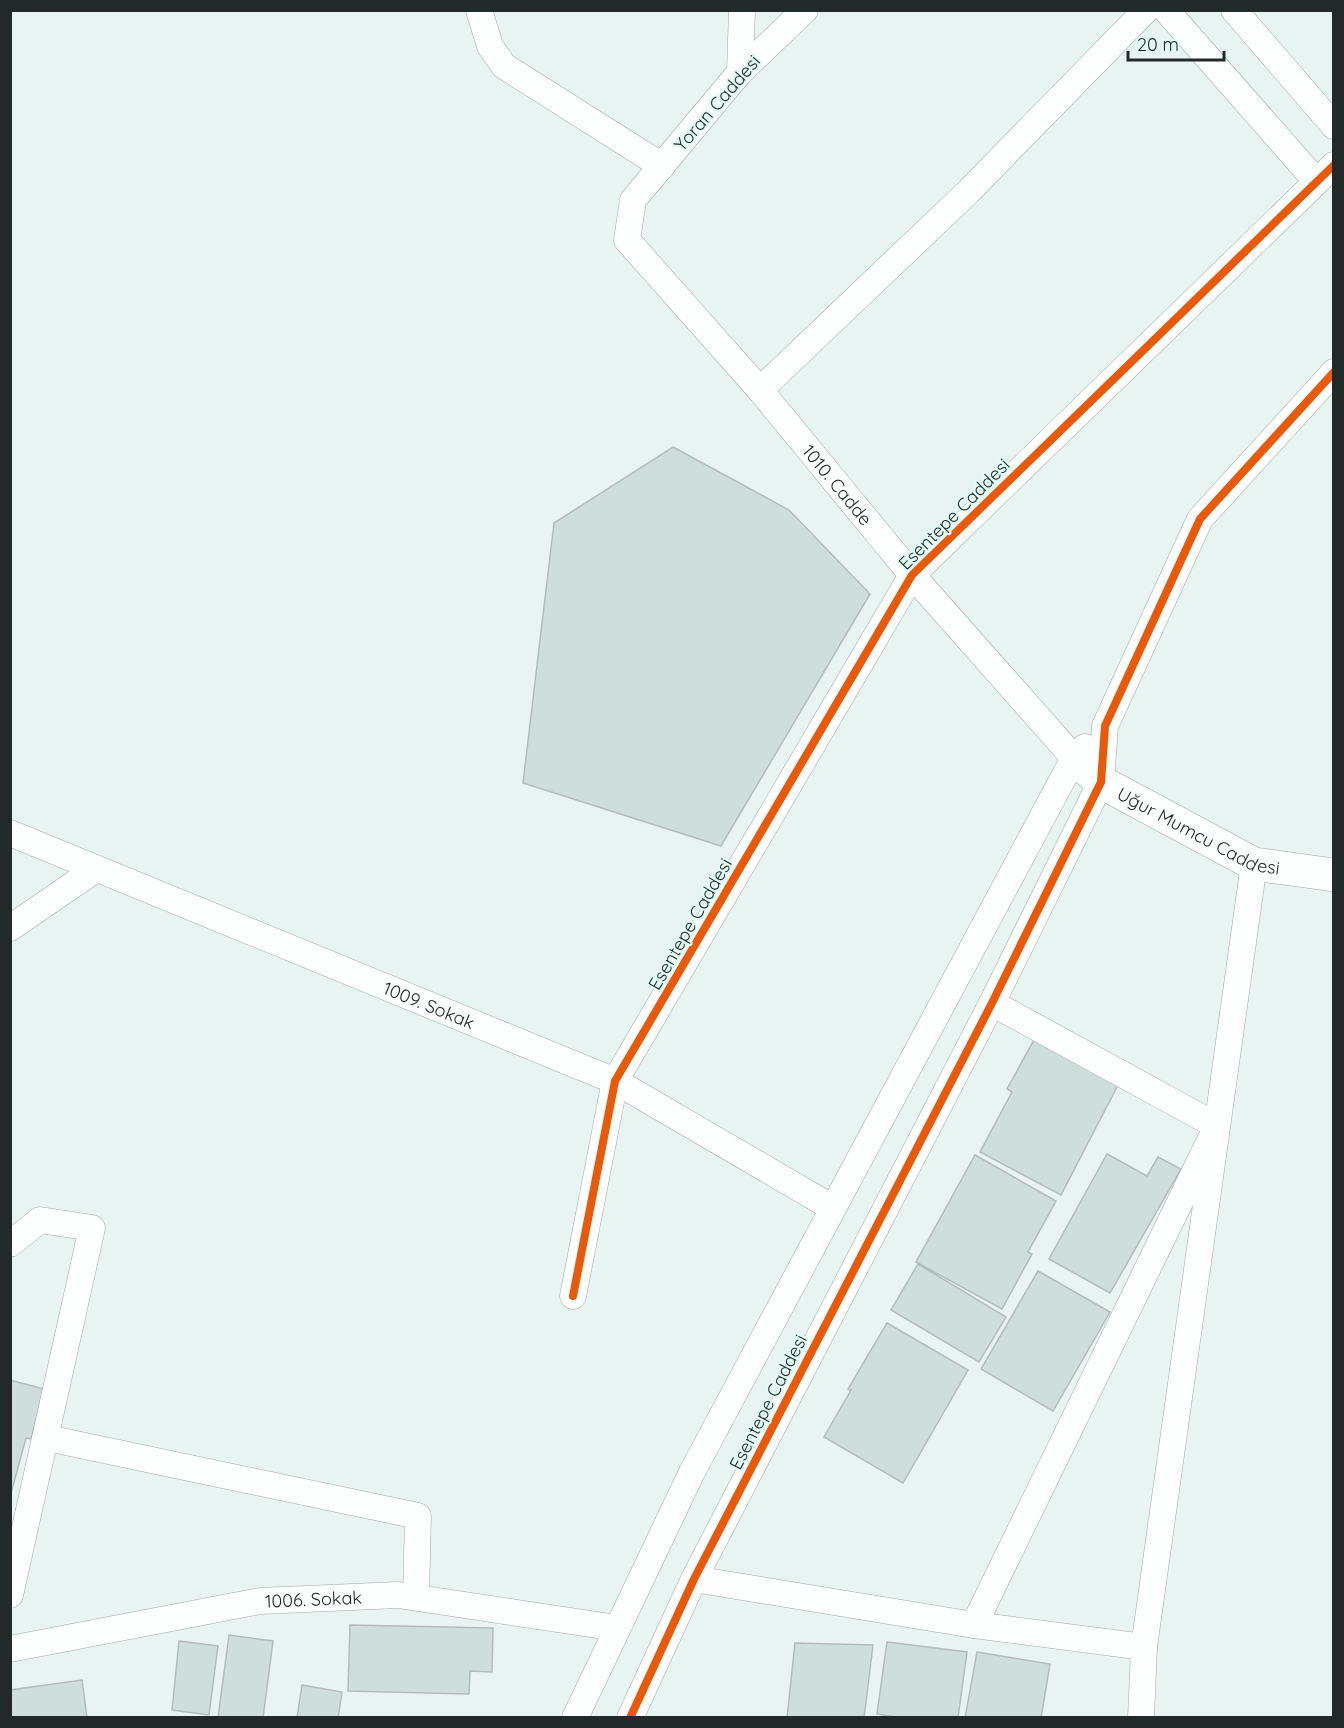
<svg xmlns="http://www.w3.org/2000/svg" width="1344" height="1728" viewBox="0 0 1344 1728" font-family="Quicksand,sans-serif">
	<rect width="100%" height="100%" fill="#e8f4f1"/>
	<path fill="#cededc" stroke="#b2bcbb" stroke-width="1.5" d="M673,447L789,510L870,594L721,846L523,783L554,523Z
		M1035,1038L1119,1083L1061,1195L980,1152L1012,1092L1007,1089Z
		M1107,1154L1147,1176L1158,1157L1181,1169L1110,1293L1049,1259Z
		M975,1155L1056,1201L1028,1252L1032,1254L1002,1309L916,1262Z
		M918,1264L1006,1317L979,1362L891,1310Z
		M1038,1271L1110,1312L1053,1411L981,1369Z
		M887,1323L968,1370L903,1483L824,1437L851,1390L848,1389Z
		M10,1380L44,1389L31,1439L26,1438L10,1497Z
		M350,1625L493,1628L492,1672L470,1671L469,1694L348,1691Z
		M229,1635L273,1641L263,1718H218Z
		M179,1641L218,1646L209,1715L172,1710Z
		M887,1642L967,1652L958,1718H901L877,1714Z
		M795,1643L873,1645L864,1718H787Z
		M977,1652L1050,1664L1041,1718H965Z
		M82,1680L87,1718H11L10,1690Z
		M302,1685L342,1692L338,1718H297Z"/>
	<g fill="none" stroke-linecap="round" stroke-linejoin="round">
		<g stroke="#a0aaa8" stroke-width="27">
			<g id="street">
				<path d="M479,10L490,46L504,66L662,166"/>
				<path id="s1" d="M805,10L740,72L633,200L627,240L760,390L912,575L1074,758"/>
				<path d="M1166,10L1316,181"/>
				<path d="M1234,10L1334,126"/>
				<path d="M740,72L742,10"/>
				<path d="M760,390L969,191L1146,10"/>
				<path id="s2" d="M10,833L615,1081L833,1208"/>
				<path d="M10,928L96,869"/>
				<path d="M10,1244L40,1220L92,1228L10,1595"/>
				<path d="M573,1296L615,1081L912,575L1334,165"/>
				<path d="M47,1438L418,1516L416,1597"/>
				<path d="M694,1579L974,1625L1144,1647"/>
				<path d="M974,1625L1217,1126L992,1003"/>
				<path id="s3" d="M10,1649L260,1601L398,1595L617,1628"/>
				<path d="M575,1718L692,1472L1074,758L1085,747"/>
				<path d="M630,1718L694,1579L992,1003L1101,782L1105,726L1200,519L1334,372"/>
				<path d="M1141,1718L1144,1647L1254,864"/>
			</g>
		</g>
		<g stroke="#a0aaa8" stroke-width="34">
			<g id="secondary">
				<path id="s4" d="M1074,758L1101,782L1254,864L1334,875"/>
			</g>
		</g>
		<use href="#street" stroke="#fcfdfd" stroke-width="26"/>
		<use href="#secondary" stroke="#fcfdfd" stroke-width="33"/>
		<g stroke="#e2faf4" stroke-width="11">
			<path id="cycleway" d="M573,1296L615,1081L912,575L1334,165
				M630,1718L694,1579L992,1003L1101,782L1105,726L1200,519L1334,372"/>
		</g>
		<use href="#cycleway" stroke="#e8590c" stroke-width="8"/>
	</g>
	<g text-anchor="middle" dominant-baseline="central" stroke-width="4.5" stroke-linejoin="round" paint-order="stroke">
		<g font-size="18" fill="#212a28" stroke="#e2faf4">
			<text transform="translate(717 103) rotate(-49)">Yoran Caddesi</text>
			<text stroke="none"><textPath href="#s1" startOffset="620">1010. Cadde</textPath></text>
			<text transform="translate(954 514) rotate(-45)">Esentepe Caddesi</text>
			<text stroke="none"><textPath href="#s4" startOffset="146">Uğur Mumcu Caddesi</textPath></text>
			<text transform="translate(690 924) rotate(-60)">Esentepe Caddesi</text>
			<text stroke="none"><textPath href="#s2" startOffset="453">1009. Sokak</textPath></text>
			<text transform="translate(768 1402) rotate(-63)">Esentepe Caddesi</text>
			<text stroke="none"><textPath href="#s3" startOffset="308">1006. Sokak</textPath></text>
		</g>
	</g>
	<rect width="1344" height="1728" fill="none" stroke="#212a28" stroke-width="24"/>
	<path d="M1128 51v9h96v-9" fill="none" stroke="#212a28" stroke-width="3"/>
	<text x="1137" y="51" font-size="18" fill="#212a28" stroke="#e2faf4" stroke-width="4.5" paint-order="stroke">20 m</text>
</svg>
